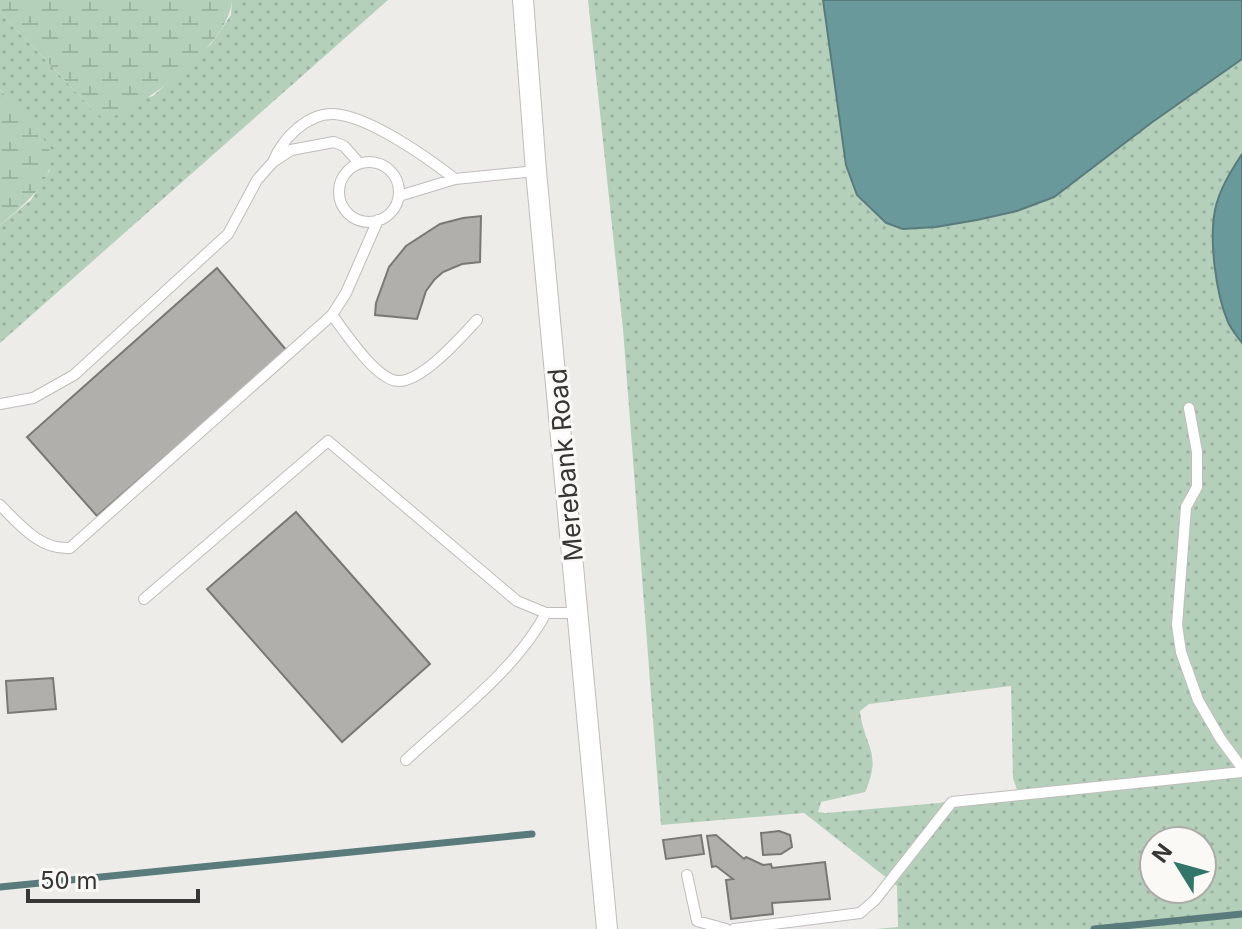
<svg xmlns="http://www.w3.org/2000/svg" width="1242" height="929" viewBox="0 0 1242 929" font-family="Inter,sans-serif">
	<defs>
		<pattern id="grass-dots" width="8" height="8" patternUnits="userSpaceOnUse" patternTransform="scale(2)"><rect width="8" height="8" fill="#b4d0bb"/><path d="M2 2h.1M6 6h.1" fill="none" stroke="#9bb3a1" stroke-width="1.8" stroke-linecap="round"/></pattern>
		<pattern id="wetland-marsh" width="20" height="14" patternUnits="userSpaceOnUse" patternTransform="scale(2)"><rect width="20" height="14" fill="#b4d0bb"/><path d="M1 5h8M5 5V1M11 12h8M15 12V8" fill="none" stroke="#9bb3a1"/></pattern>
	</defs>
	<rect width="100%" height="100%" fill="#eeece8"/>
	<path fill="url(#grass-dots)" fill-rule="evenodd" d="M232,0H388L0,343V225L31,200L50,170L32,125L0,90V12L93,110L153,96L211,44L231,15Z
		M588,0H823L846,165L903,229L936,227L977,220L1054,197L1151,123L1242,59C1242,86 1242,125 1242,151C1240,161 1231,169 1228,178C1211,231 1208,296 1242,343V929H876L898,927L897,886L804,813L661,825L623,329ZM1011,686L1013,778L1017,790L939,803L826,813L818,812L821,802L865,792C883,752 864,747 860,711L869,704ZM1154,841H1202V889H1154Z"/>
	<path fill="url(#wetland-marsh)" d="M0,0H232C230,44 145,106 105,120L93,110L0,12Z
		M0,90C16,108 40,127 49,149C61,177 18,210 0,225Z"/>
	<path fill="#69999b" stroke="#5a7b7c" stroke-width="2" d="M823,0H1242V59L1151,123L1054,197L1017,211L977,220L936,227L903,229L886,223L857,195L846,165Z
		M1242,154V343C1237,336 1231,329 1228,322C1216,294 1209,241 1215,210C1219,190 1231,171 1242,154Z"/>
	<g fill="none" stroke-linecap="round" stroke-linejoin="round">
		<path stroke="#5a7b7c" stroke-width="7" d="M0,887L532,834
			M1094,929L1242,914"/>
	</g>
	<path fill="#b1afac" stroke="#7a7874" stroke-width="2" d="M481,216L480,262L462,264L443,272L435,279L426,291L417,319L375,315L376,303L389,267L406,246L440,224L463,218Z
		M217,268L287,351L97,516L27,437Z
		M296,512L430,664L342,742L207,589Z
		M53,678L56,709L8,713L6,681Z
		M779,831L790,835L792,847L781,854L763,855L761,833Z
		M701,835L704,854L666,859L663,840Z
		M716,835L744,859L746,857L763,865L771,864L772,868L825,862L830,899L772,903L773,914L731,919L726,880L733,879L716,866L712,867L707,836Z"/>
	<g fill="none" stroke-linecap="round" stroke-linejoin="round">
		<g stroke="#bfbdb9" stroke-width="12">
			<path id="lane" d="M339 192a30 30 0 1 1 60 0a30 30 0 1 1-60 0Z
				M273,162C282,139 307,113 334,114C369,116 428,158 455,179
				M399,196L455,179L536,171
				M332,315C345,332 376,380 398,381C422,382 461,337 477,320
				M0,404L33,398L74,375L228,234L257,180L273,162L291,150L334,142L344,146L359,163
				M1189,408L1197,452V487L1186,507L1177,625L1181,652L1198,700L1220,738L1242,768
				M0,505C20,525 40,550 70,548L332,315L346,293L378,220
				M144,599L328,441L517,601L546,613H578
				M406,760C453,716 516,670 546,613
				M687,875L697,921L726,929
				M734,929L860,913L875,900L952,802L1242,772"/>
		</g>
		<g stroke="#bfbdb9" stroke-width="22">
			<path id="street" d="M523,0L536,171L607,929"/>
		</g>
		<use href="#lane" stroke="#fff" stroke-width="10"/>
		<use href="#street" stroke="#fff" stroke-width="20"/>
	</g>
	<g text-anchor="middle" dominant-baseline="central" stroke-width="6" stroke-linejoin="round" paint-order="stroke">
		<g font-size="26" fill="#363634" stroke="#fbf9f5">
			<text transform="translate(565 465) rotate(-95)">Merebank Road</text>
		</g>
	</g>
	<g transform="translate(1178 865) rotate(307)"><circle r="38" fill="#fbf9f5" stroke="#acaba8" stroke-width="2"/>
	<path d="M0-6L14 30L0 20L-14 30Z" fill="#327669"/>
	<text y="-12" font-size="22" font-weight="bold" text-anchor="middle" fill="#363634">N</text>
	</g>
	<path d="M28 889v12h170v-12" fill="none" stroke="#363634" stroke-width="4"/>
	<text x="40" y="889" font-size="24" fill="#363634" stroke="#fbf9f5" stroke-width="6" paint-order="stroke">50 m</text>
</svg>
